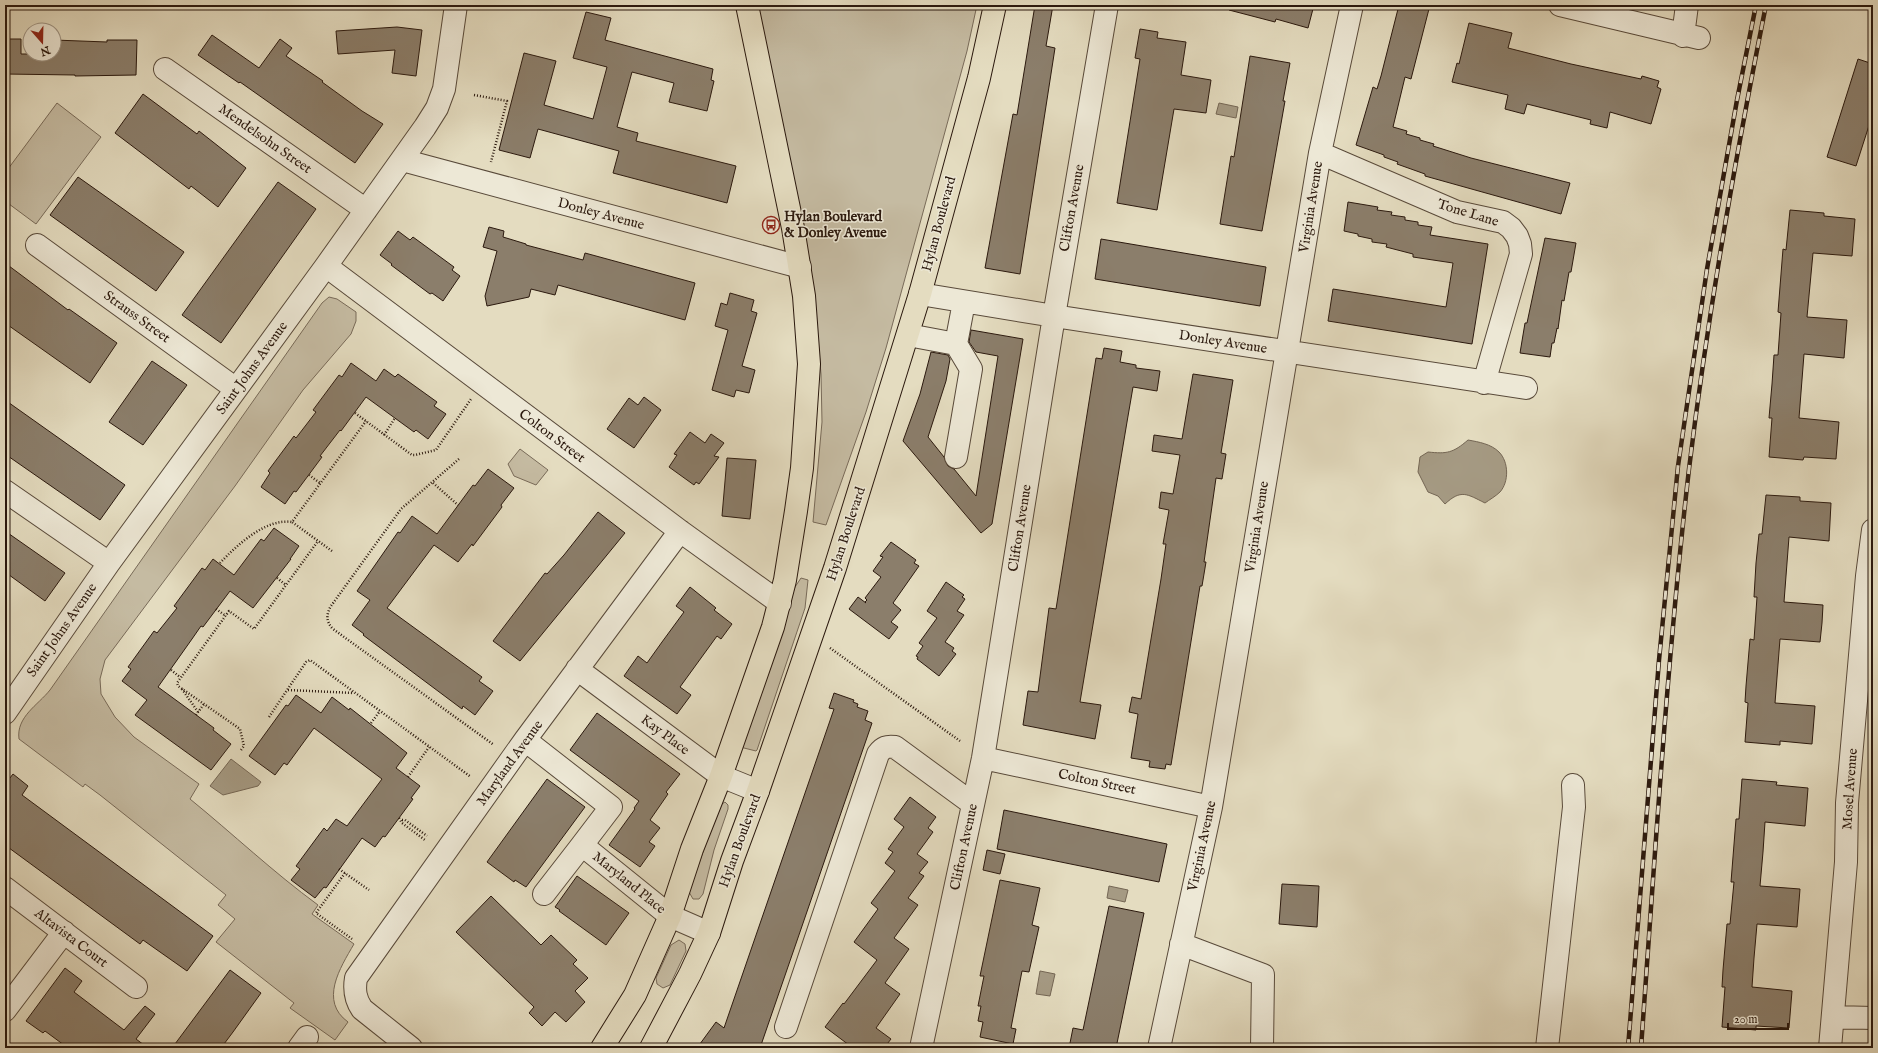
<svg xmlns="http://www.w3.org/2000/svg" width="1878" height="1053" viewBox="0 0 1878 1053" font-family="'IM FELL English',serif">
	<rect width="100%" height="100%" fill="#e4dcc0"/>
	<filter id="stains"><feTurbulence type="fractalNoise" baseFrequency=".005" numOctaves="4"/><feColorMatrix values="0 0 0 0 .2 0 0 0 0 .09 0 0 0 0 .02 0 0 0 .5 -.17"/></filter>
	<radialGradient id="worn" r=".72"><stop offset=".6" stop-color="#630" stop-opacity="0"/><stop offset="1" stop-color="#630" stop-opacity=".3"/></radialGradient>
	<path fill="#c5bba2" stroke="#786a58" d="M758,5H977L967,51L886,348L866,412L826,525L813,522L822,422L821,374L817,330Z
		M57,103L101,137L36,224L5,201V173Z
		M329,297L337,299L356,312V321L351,334L303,390L235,486L105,660L100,679L101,694L115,717L134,737L199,784L190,799C233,834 273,872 318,905L312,914L354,944C340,968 319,1001 348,1022L335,1040L290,1008L294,1003L216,942L235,919L218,905L226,895L100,795L85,784L83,787L19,739C16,717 38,705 50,690L322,303Z
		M520,449L548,470L536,485L514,476L508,464Z
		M801,578L808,580L805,608L757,750L756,751L740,747L795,587Z
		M725,802L728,805V809L714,850L703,894L699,899H693L689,892L719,806Z
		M679,940L685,944L686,951L670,985L663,988L657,984L656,978L671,945Z"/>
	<path fill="#a59a83" stroke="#746654" d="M1219,103L1238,107L1236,118L1216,114Z
		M1468,440C1479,442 1491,444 1499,452C1509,462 1509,482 1500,492C1496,496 1489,500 1485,503C1467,494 1461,489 1445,504L1438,496L1428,492L1418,472L1420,457L1428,452C1447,454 1453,453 1468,440Z
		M231,759L261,782L258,786L223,795L210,786Z
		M1109,886L1128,890L1125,902L1107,898Z
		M1040,971L1055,974L1050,996L1036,994Z"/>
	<path fill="#8b7e6b" stroke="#2b190e" d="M1035,5H1053L1046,46L1055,48L1020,274L985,268L1013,114L1017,115Z
		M1230,5H1314L1308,28L1276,19L1275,22L1229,10Z
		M1399,5H1430L1411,79L1405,77L1393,127L1407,131L1406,134L1420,138V140L1434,144L1433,146L1471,158L1570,183L1561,214L1425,176V174L1397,164L1398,162L1384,157V155L1356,145L1373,87L1377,89L1381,76Z
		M586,12L611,18L605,40L713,69L711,80L714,81L707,111L669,102L674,83L632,72L617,127L638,133L636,141L736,166L727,203L613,173L619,151L538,129L530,158L499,150L524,53L556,61L544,105L593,119L607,67L573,58Z
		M1469,23L1512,33L1508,48L1571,64L1641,79L1642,76L1659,81L1657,87L1661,89L1651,124L1610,112L1607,128L1590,124L1591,120L1527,104L1524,114L1505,109L1508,95L1452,82L1457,63L1459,64Z
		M397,27L422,30L416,76L392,73L395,50L338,54L336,31Z
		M1140,29L1158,32L1157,38L1186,42L1181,75L1211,80L1206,113L1174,109L1157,210L1117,203L1140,59L1135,58Z
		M212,35L259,68L280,39L292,48L286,56L323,81L322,82L362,111L383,124L355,163L240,82L239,83L198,55Z
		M5,39H21V54H54V40L107,42V40H137L136,75L75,76V75L5,74Z
		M1250,56L1290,63L1283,101H1285L1262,231L1220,224L1231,156L1234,157Z
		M1858,59L1873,64V113L1856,166L1827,157Z
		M143,94L197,134L199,131L246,168L218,207L191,186L189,189L115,133Z
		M78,177L184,252L156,291L50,215Z
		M278,182L316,209L221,343L182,315Z
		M1348,202L1378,207L1377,210L1392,212L1391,215L1405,217V220L1418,222V225L1432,227L1430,235L1488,244L1472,344L1328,321L1333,289L1446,307L1453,263L1413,257V254L1386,247L1387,244L1372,242V239L1358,236V234L1344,231Z
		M1790,210L1824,213V216L1855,219L1852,256L1813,253L1807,317L1847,320L1844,358L1804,354L1799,418L1839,422L1836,459L1804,457L1803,460L1769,457L1772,418H1769L1772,384L1774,355H1778L1781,313L1778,312L1783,249L1786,250Z
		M489,227L504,231L503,237L526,244V245L583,260L585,253L695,283L685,320L558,285L555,295L531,289L529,297L487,306L485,296L497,251L483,247Z
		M398,231L410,240L413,237L454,267L452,270L460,276L443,301L432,293L430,294L391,265L392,264L380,255Z
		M1545,238L1576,243L1571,272H1569L1564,301L1562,300L1558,329L1557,328L1554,343H1552L1550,357L1520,353L1525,323H1527Z
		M1101,239L1266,267L1260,306L1095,279Z
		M5,263L68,310L69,309L117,343L90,383L5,323Z
		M730,293L754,300L751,311L757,313L742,366L755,370L749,393L736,390L734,397L712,390L728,330L715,326L721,303L727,305Z
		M971,330L1023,339L992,524L981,533L903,441L920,394L931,352L948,355L950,359L946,381L928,437L944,457L948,466L954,469L976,496L998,356L976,352L969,342Z
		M1104,348L1122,351L1120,362L1136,365V368L1160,371L1157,391L1133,387L1127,422L1080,702L1101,705L1095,739L1023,725L1028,691L1038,692L1049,608L1056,609L1096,358L1102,359Z
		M152,361L187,385L143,445L109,422Z
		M351,363L376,381L384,369L395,377L398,374L437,402L434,406L446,414L428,439L416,430L414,432L366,397L341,431L340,430L320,456L322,457L296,492L294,491L285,504L261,487L270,473L268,471L294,436L296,438L316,412L313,410L339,375L342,377Z
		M1193,374L1233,380L1221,453L1226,454L1222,479L1216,478L1204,562H1206L1202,586H1200L1171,765L1166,764L1165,769L1149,767L1150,761L1131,758L1138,714L1129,712L1132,697L1141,699L1161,579L1166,544H1163L1169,510L1159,508L1161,492L1173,494L1180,455L1152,451L1154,435L1182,439Z
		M644,397L661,410L634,448L607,429L629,398L638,405Z
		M5,400L125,485L100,520L5,454Z
		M690,432L705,443L711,434L724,443L714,456L719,457L699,484L696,482L694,485L669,467L677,455L674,454Z
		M727,458L756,460L750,519L722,516Z
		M488,469L514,488L501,505L502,507L473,546L472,544L458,562L434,545L387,608L482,677L479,681L493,691L475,715L463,706L462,709L363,635L364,634L352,625L370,600L357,591L398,532L400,533L412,516L437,534L473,485L475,486Z
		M1766,495L1800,497V501L1831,503L1829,541L1789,537L1784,602L1823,605L1822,623L1820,642L1780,639L1775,703L1815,706L1812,744L1780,741V745L1745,742L1748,703L1745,702L1746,686L1750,639L1754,640L1757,597H1754L1756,563L1759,534H1762Z
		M598,512L625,533L520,661L493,641L545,573L547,574L564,555Z
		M274,528L299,546L290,559H291L253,608L230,591L203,627L201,626L192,639L158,687L214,728L213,730L231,744L211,770L135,715L147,700L122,681L131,669L128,667L154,631L157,633L177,608L174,606L202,568L205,570L213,559L234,575L261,539L264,541Z
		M5,531L65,573L45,601L5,572Z
		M891,542L916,560L914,563L919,566L893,603L901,610L891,622L898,627L889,639L849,609L858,597L866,603L865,602L867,600L865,598L881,577L873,571L883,557L880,556Z
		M946,582L964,595L962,597L965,599L957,611L964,615L945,642L954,648L952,651L956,654L939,676L917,659L918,657L916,656L923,646L919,643L937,618L927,611Z
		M690,587L716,608L714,610L732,624L721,639L717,636L680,687L691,695L677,714L624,676L638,656L647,663L662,642L684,612L676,606Z
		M834,693L854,700L853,702L858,704L857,707L868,711L865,720L872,723L760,1048H697L716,1022L724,1028L834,709L829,708Z
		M296,695L321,713L332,697L349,710L350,708L407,753L396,768L420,786L411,798L413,799L385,837L383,836L375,847L362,838L326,888L324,887L315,898L291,880L300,869L296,866L324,828L327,831L336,819L347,826L382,779L314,728L287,765L284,763L275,775L249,756L286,705L288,706Z
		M597,713L680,774L666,792L668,794L650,820L660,828L649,842L655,846L640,867L609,845L635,809L634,808L639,801L570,750Z
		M13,774L28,786L22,795L213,936L187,971L143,940L140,944L5,845V782L6,783Z
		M547,779L585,807L526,887L515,880L514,882L487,862Z
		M1742,779L1777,782L1776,785L1808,788L1805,826L1765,822L1763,852L1760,886L1800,889L1797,927L1757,924L1754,958L1752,987L1792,991L1789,1028L1756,1026V1030L1722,1027L1725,987H1722L1723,970L1727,924H1730L1734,882H1731L1736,819H1739Z
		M910,797L936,817L928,828L933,832L917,854L928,862L919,873L924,876L908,898L918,905L894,938L909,949L885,983L900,994L876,1028L891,1039L884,1048H853L825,1027L843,1003L844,1004L877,960L854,942L878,909L871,903L895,871L885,863L893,852L888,849L904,827L894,819Z
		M1004,810L1167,844L1159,882L997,849Z
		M987,850L1005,854L1000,874L983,870Z
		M577,876L629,913L606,945L559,911L560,910L555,907Z
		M1000,880L1040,888L1032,925L1039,927L1029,972L1022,971L1011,1028L1016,1029L1013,1044L980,1037L983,1022L978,1021L981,1006H978L984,976H980Z
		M1282,884L1319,886L1317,927L1279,924Z
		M491,896L541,945L551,935L577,960L573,964L588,978L575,991L585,1002L566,1022L555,1012L542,1026L529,1013L534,1007L456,932Z
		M1109,906L1144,913L1116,1048H1069L1073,1028L1083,1030Z
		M65,968L82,981L74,992L124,1030L145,1006L155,1014L136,1039L148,1048H68L45,1031L43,1033L26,1021Z
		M230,970L261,993L233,1032L221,1048H172Z"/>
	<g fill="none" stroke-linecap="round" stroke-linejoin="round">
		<g stroke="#594a3a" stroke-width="24">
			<path id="minor" d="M1560,5L1699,38
				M1683,36L1687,5
				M165,69L366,210
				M1320,153L1457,212L1503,222L1511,228L1517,236L1520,244L1521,254L1484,383
				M402,160L800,267
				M37,245L236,389
				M326,266L680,531L780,603
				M920,294L1054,316L1526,388
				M908,335L956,344L964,302
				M956,344L971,369L956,457
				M5,491L109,563
				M577,669L721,776L758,791
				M5,713L109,563L326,266L425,127L437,108L444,89L456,5
				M525,740L611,807L582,845L670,916L709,933
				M983,758L1211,807
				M5,888L136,987
				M544,894L582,845
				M1181,944L1263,975L1262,1048
				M5,1010L64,932
				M1833,1017L1873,1018
				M786,1027L878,754C883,747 887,746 895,747L973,804
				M299,1048L307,1037
				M411,1048L362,1009C355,999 354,990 356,978L525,740L680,531
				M921,1048L983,758L1054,316L1107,5
				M1159,1048L1211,807L1320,153L1352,5
				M1547,1048L1574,807L1573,785
				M1830,1048L1846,862L1847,803L1867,576L1873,530"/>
		</g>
		<g stroke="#2b190e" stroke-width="24">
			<path id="major" d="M602,1048L635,995L670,916L692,849L721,776L773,627L785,580L796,511L802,468L809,364L804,296L793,228L747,5
				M651,1048L690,974L709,933L732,861L758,791L835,568L920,294L979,78L995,5"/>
		</g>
		<path stroke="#2b190e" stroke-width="2.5" stroke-dasharray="1 2" stroke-linecap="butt" d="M474,95L507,101L491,162
			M355,413L412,455H415L436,450L471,399
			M384,435L395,418
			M459,459L401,509L331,606C326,614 326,622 333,629L494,745
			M309,475L320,483
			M433,483L458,505
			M332,551L292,522L366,421
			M220,563C237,545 266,518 292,522
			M277,578L286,585
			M216,609L226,616
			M830,648L960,741
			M171,670L180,677
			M182,689L198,712
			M288,690L354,693
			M196,715L204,704
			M269,717L306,662L310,660L471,777
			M371,723L380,711
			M241,750L244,746L240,729L178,686L177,683L229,611L254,629L318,541
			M408,777L429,747
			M399,818L402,823L425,840
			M402,820H405L427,836
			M339,869L369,890
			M345,873L316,913L352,939"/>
		<use href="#minor" stroke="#ede8d6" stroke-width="22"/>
		<use href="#major" stroke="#e4dcc0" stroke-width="22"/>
		<g stroke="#2b190e" stroke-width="4.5">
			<path id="rail" d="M1628,1048L1659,660L1678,466L1707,269L1737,100L1756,5
				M1641,1048C1655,855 1667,661 1689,469C1708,313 1735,159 1766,5"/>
		</g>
		<use href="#rail" stroke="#ede8d6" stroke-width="3" stroke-dasharray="9" stroke-linecap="butt"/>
	</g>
	<defs>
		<g id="bus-ring" transform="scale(0.9)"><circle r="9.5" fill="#ede8d6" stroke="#8f2418" stroke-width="1.5"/><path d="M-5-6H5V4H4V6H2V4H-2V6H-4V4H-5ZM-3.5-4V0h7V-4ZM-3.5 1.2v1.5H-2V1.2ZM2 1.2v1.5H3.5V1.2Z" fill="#8f2418"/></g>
	</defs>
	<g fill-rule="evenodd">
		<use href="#bus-ring" x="771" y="225"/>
	</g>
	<g text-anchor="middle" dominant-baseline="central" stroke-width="3" stroke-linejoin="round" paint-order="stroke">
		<g font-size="14" fill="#2b190e" stroke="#ede8d6">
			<text transform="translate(265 139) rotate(35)">Mendelsohn Street</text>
			<text transform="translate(1311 207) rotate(-81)">Virginia Avenue</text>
			<text transform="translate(1072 208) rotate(-80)">Clifton Avenue</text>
			<text transform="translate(1468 213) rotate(17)">Tone Lane</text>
			<text transform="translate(601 214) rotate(15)">Donley Avenue</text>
			<text transform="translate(939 224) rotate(-75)">Hylan Boulevard</text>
			<text transform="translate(137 317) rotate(36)">Strauss Street</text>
			<text transform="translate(1223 342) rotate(9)">Donley Avenue</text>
			<text transform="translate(252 368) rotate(-54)">Saint Johns Avenue</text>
			<text transform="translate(552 436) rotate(37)">Colton Street</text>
			<text transform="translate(1257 527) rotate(-81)">Virginia Avenue</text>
			<text transform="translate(1020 528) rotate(-81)">Clifton Avenue</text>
			<text transform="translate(846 534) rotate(-72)">Hylan Boulevard</text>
			<text transform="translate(62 630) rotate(-55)">Saint Johns Avenue</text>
			<text transform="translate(665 735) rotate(37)">Kay Place</text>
			<text transform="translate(510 763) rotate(-54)">Maryland Avenue</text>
			<text transform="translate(1097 782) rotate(12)">Colton Street</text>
			<text transform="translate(1850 789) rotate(-86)">Mosel Avenue</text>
			<text transform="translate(740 841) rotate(-70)">Hylan Boulevard</text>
			<text transform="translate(1202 846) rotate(-78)">Virginia Avenue</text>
			<text transform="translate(964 847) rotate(-78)">Clifton Avenue</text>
			<text transform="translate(629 883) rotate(39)">Maryland Place</text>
			<text transform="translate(71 938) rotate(37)">Altavista Court</text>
		</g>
		<g font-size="14" font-weight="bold" fill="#2b190e" stroke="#ede8d6" text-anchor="start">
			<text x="784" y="217">Hylan Boulevard<tspan x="784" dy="16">&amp; Donley Avenue</tspan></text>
		</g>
	</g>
	<rect width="1878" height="1053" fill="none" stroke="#e4dcc0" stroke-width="20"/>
	<rect x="6" y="6" width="1866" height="1041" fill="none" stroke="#2b190e" stroke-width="2"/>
	<rect x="10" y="10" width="1858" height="1033" fill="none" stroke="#2b190e"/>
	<g transform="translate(42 42) rotate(160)"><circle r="19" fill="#ede8d6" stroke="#9f9586"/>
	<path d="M0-3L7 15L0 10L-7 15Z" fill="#8f2418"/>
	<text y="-6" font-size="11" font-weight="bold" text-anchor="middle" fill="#2b190e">N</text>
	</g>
	<path d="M1728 1023v6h60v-6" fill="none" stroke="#2b190e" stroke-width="2"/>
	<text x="1734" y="1023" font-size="12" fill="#2b190e" stroke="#ede8d6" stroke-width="3" paint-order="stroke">20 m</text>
	<rect width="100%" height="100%" filter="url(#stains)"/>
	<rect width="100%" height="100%" fill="url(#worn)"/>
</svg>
